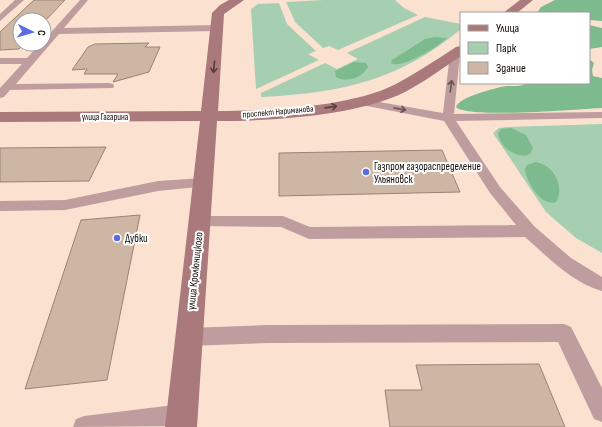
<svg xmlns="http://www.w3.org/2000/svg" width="602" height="427" viewBox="0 0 602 427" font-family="'Sofia Sans Condensed',sans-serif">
	<rect width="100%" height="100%" fill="#fbe2d0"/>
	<path fill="#a5cfb0" d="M324,0H395L404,8L418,15L338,50L329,46L323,48L295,22L286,2Z
		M279,3L287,24L316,51L308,54L319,60L256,89L251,9L258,4Z
		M425,17L461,24V29C399,81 340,93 261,97V93L325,63L337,69L358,59L347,53Z
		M602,124V253L576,238L546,212L493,133L499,128L507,127Z"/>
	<path fill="#7dba8e" d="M555,0H602V21L589,20V13H537L541,7Z
		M589,25L602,28V47L589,49Z
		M435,37L447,38C439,46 401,70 391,63L392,60L425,39Z
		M589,59L594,63L592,70L593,76L602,78V108C579,109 467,119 456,107C459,97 495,88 506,86C513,86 522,87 527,83H589Z
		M354,62L366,63L368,67C362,78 346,83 336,77L335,71Z
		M511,128L526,135L533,148L530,154C516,160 500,147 498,133L501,129Z
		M536,162C554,166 565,185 556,202C541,207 526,181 525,169L527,165Z"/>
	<path fill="#cdb6a4" stroke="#9a8373" d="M34,0H65L44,22V20H20V44H24L19,49L0,50V32Z
		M149,43L145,47H160L149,72L113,82L118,74H84L87,69L72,70L88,47L95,44Z
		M106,147L89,181L0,182V148Z
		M442,150L460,192L279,196V153Z
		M140,215L107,380L25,389L81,220Z
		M539,364L565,427H390L385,390H422L416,365Z"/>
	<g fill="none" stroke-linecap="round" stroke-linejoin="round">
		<path fill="#bf9d9f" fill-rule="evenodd" d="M15,0H24L0,21V14Z
			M80,0H88L64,28L217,25L221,28L217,31L59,34L16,84L109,83L113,84L114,86L113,88L10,90L4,97L0,98V88L22,64H0V58H27L40,44H44V40Z
			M455,51L460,54L454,114L602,112V118L456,121L500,187L535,227L571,258L602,277V291C571,282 549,258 525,237L309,239L281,227L200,226L195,225L192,221L195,217L200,216H283L310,227L516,225L490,193L444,121L362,105L356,102L362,99L443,113L450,54Z
			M203,178L208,180L210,183L208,186L158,191L65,210L0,211V201L65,200L158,181Z
			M564,324L571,327L602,388V422L594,419L558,342L268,343L188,346L181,343L178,337L181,331L188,328L268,325Z
			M182,404L190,407L193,415L190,423L182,426L73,427L76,419L84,416Z"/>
		<path fill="#aa797b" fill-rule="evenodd" d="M229,0H244L224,14L218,111C267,111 350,107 394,85C415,74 436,60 456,47L461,46V56C443,68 424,82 405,92C357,116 271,121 217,121L197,427H165L200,121L0,122V112L201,111L212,13L220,5Z
			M520,0H533L517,13H503Z"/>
	</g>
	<defs><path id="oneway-shaft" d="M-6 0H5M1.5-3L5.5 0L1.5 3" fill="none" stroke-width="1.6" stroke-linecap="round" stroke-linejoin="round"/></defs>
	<g stroke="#563c3a">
		<use href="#oneway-shaft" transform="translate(214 67) rotate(95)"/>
		<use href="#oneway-shaft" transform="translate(331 107) rotate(-8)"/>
	</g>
	<g stroke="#685452">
		<use href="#oneway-shaft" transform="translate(451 86) rotate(-83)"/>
		<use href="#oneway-shaft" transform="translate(400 109) rotate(11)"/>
	</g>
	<g fill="#5e6ce4" stroke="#fff" stroke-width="1.5">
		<circle cx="366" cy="172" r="4"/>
		<circle cx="117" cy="238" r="4"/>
	</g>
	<g text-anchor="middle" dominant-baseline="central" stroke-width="4" stroke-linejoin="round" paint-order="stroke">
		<g font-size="9" fill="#120a05" stroke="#fff">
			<text transform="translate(278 112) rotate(-5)">проспект Нариманова</text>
			<text x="105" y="117">улица Гагарина</text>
		</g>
		<g font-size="11" fill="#120a05" stroke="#fff" text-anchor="start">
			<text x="374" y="166">Газпром газораспределение<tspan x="374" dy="13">Ульяновск</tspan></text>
			<text x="125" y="238">Дубки</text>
		</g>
		<g font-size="11" fill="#120a05" stroke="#fff">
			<text transform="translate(195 271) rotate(-84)">улица Кролюницкого</text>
		</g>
	</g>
	<rect x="460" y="12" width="130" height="72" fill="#ffffff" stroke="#a09d9b"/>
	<rect x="468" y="25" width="20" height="6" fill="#aa797b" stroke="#a09d9b"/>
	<text x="496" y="32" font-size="12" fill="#120a05">Улица</text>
	<rect x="468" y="42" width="20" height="12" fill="#a5cfb0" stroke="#a09d9b"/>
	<text x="496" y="52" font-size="12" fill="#120a05">Парк</text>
	<rect x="468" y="62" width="20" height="12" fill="#cdb6a4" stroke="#a09d9b"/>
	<text x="496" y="72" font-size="12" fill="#120a05">Здание</text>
	<g transform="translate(32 32) rotate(95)"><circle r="19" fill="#ffffff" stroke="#a09d9b"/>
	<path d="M0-3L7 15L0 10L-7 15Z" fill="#5e6ce4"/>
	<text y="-6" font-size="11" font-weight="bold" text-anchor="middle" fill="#120a05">С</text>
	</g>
</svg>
